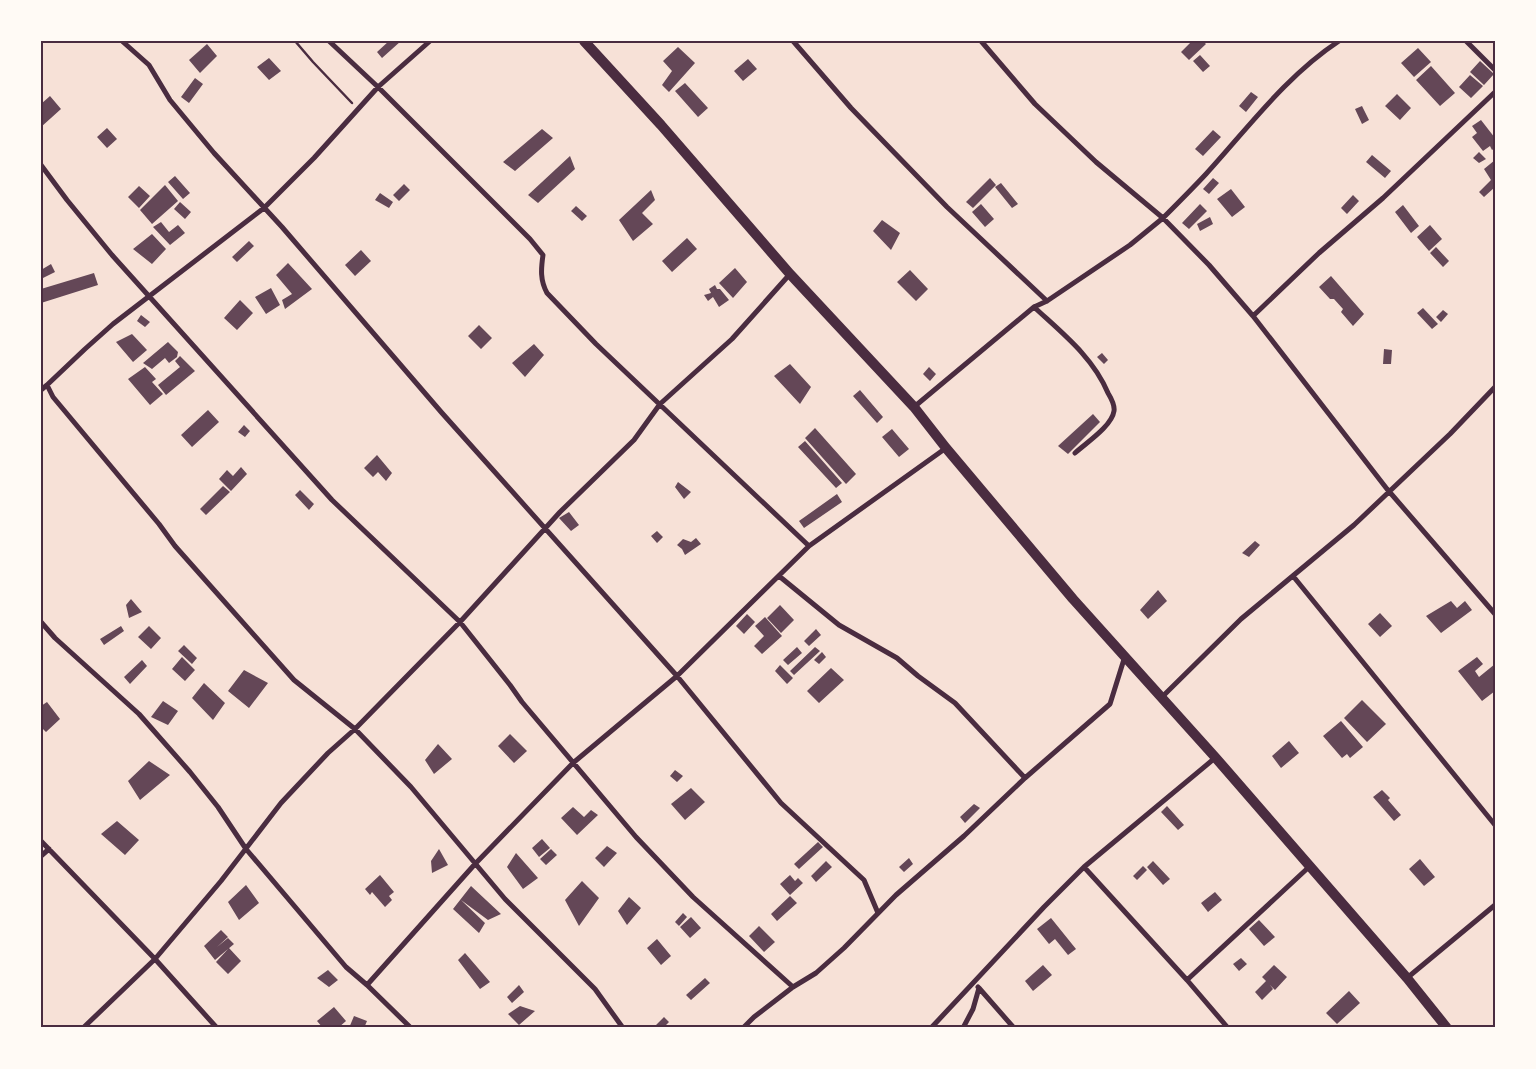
<svg xmlns="http://www.w3.org/2000/svg" width="1536" height="1069" viewBox="0 0 1536 1069" font-family="'Space Grotesk',sans-serif">
	<rect width="100%" height="100%" fill="#f7e1d7"/>
	<path fill="#644757" d="M389,41H401L382,58L377,52Z
		M1192,41H1203L1206,44L1189,60L1181,52Z
		M207,44L217,56L200,73L189,60Z
		M678,47L695,63L669,92L662,85L672,71L663,61Z
		M1418,48L1431,62L1414,77L1401,63Z
		M1200,55L1210,66L1203,72L1193,61Z
		M269,58L281,71L269,80L257,67Z
		M748,59L757,69L743,81L734,71Z
		M1480,61L1494,74L1484,85L1470,72Z
		M1431,66L1455,93L1440,106L1416,80Z
		M1470,75L1483,86L1471,98L1459,87Z
		M195,78L203,84L189,103L181,97Z
		M685,83L708,108L698,117L675,91Z
		M1251,92L1258,97L1246,112L1239,106Z
		M1397,94L1411,108L1400,120L1385,106Z
		M50,96L61,109L41,127V104Z
		M1362,106L1369,120L1362,124L1355,109Z
		M1481,120L1495,138V148L1492,150L1490,146L1483,151L1472,137L1477,133L1472,126Z
		M107,128L117,139L107,148L97,137Z
		M542,129L553,138L515,171L503,162Z
		M1213,130L1221,137L1203,156L1195,149Z
		M1479,152L1486,159L1479,163L1473,158Z
		M1372,155L1391,171L1385,178L1366,162Z
		M570,156L575,169L538,203L528,195Z
		M1495,160V187L1484,197L1479,192L1491,180L1484,169Z
		M175,176L190,193L183,199L168,182Z
		M990,178L996,185L973,208L966,202Z
		M1213,178L1219,183L1209,194L1203,189Z
		M1001,183L1018,204L1012,208L995,187Z
		M404,184L410,190L399,201L393,195Z
		M165,185L178,201L152,224L140,210Z
		M139,186L150,196L139,208L128,197Z
		M1231,189L1245,207L1232,217L1217,199Z
		M651,190L655,200L642,213L653,224L633,241L619,220Z
		M380,193L393,202L389,208L375,200Z
		M1353,195L1359,201L1347,214L1341,208Z
		M180,202L191,212L185,219L174,209Z
		M981,204L994,219L985,227L972,212Z
		M1200,204L1207,211L1189,229L1182,223Z
		M1403,205L1419,226L1411,233L1395,212Z
		M576,206L587,216L582,221L571,211Z
		M1210,217L1213,224L1200,231L1197,224Z
		M882,220L900,233L891,250L873,231Z
		M161,222L169,232L178,225L185,233L170,245L153,227Z
		M1430,225L1442,239L1429,251L1417,237Z
		M152,234L166,249L152,264L133,249Z
		M687,238L697,249L672,272L662,261Z
		M249,241L254,246L237,262L232,257Z
		M1436,247L1449,261L1443,267L1430,253Z
		M361,250L371,261L355,276L345,265Z
		M288,263L312,289L285,309L282,300L292,294L276,275Z
		M51,264L55,272L41,279V270Z
		M735,268L747,282L733,298L719,283Z
		M910,270L928,289L916,301L897,282Z
		M94,273L98,285L41,303V289Z
		M1331,276L1364,314L1353,326L1341,312L1343,309L1334,299H1330L1319,287Z
		M715,285L717,289H720L729,300L719,307L713,297L708,301L704,295L711,293L709,289Z
		M271,288L280,305L266,314L255,297Z
		M240,300L253,313L237,330L224,318Z
		M1423,308L1438,324L1432,329L1417,313Z
		M1443,310L1448,314L1441,322L1436,317Z
		M141,315L150,322L145,327L137,321Z
		M479,325L492,338L481,349L468,336Z
		M132,334L147,350L133,362L116,342Z
		M168,342L178,352L177,357L169,363L165,358L152,369L143,363Z
		M534,344L544,355L525,377L512,363Z
		M1384,349L1392,350L1391,364H1383Z
		M1102,353L1108,360L1104,364L1097,357Z
		M180,356L195,371L166,395L158,385L180,367L175,361Z
		M790,364L811,387L800,404L774,376Z
		M145,367L156,379L152,382L163,394L150,405L128,379Z
		M929,367L936,374L930,381L923,374Z
		M860,390L883,417L877,423L853,396Z
		M208,410L219,422L192,447L181,435Z
		M1093,414L1100,422L1068,454L1058,446Z
		M244,425L250,431L245,437L238,432Z
		M815,428L856,474L846,484L805,438Z
		M892,429L909,449L899,457L882,437Z
		M805,441L842,483L836,488L798,447Z
		M377,455L392,473L386,481L378,472L373,477L364,468Z
		M241,467L247,474L231,491L219,479L227,470L233,476Z
		M678,482L691,492L684,499L675,487Z
		M223,486L230,492L206,515L200,509Z
		M300,490L314,504L309,510L295,495Z
		M837,494L842,502L804,528L799,521Z
		M569,512L579,525L571,531L559,518Z
		M657,531L663,537L657,543L651,536Z
		M696,538L701,544L685,555L682,549L677,545L683,539L691,542Z
		M1255,541L1260,545L1249,557L1242,553Z
		M1158,590L1167,601L1148,619L1140,610Z
		M131,599L142,612L129,618L126,605Z
		M1451,601L1457,608L1465,601L1472,610L1441,633L1426,616Z
		M780,605L794,620L781,633L767,618Z
		M1380,613L1392,626L1380,637L1368,624Z
		M747,614L755,622L744,634L736,626Z
		M765,617L782,636L762,654L754,646L764,636L755,626Z
		M121,626L124,631L104,645L100,639Z
		M149,626L161,638L151,649L138,637Z
		M816,629L821,635L809,646L804,641Z
		M184,645L197,658L192,664L178,651Z
		M797,647L802,653L788,665L783,660Z
		M815,647L820,651L794,675L790,671Z
		M822,652L826,657L819,664L814,660Z
		M182,657L195,670L185,681L172,669Z
		M1477,657L1483,664L1475,671L1479,677L1495,664V691L1482,701L1458,671Z
		M142,660L147,666L130,684L124,677Z
		M780,665L793,678L787,684L775,671Z
		M831,668L844,680L819,703L807,691Z
		M244,670L268,683L249,708L228,691Z
		M204,683L225,703L213,720L192,698Z
		M1362,700L1386,724L1367,742L1344,718Z
		M163,701L178,711L168,725L151,717Z
		M47,702L60,719L46,732L41,727V706Z
		M1341,721L1363,747L1350,758L1347,754L1342,758L1323,736Z
		M510,734L527,751L514,763L498,746Z
		M1289,741L1299,753L1281,768L1272,756Z
		M438,744L452,759L434,774L425,760Z
		M149,761L170,775L140,800L128,781Z
		M675,770L683,776L677,782L670,776Z
		M691,788L705,802L685,820L671,804Z
		M1382,790L1390,798L1388,800L1401,815L1394,821L1373,797Z
		M974,804L980,808L965,823L960,817Z
		M1167,806L1184,825L1178,830L1161,812Z
		M573,807L584,817L591,810L598,815L577,835L561,818Z
		M117,821L139,840L125,855L101,834Z
		M542,839L550,848L539,857L532,848Z
		M818,842L823,847L799,869L794,864Z
		M607,846L617,853L604,867L595,858Z
		M439,849L448,865L432,873L431,861Z
		M551,849L557,855L546,865L540,859Z
		M516,853L538,878L523,889L507,867Z
		M909,858L913,864L904,872L899,867Z
		M1420,859L1435,877L1424,886L1409,869Z
		M826,861L832,867L816,882L811,876Z
		M1153,861L1170,879L1163,885L1147,867Z
		M1143,866L1147,870L1137,880L1133,876Z
		M380,875L394,892L389,896L392,900L385,907L372,892L370,895L365,889Z
		M790,875L795,881L798,878L803,883L790,895L780,884Z
		M582,881L599,898L579,926L565,900Z
		M246,885L259,903L239,920L228,902Z
		M471,886L501,914L488,920L461,900L485,923L479,933L453,909Z
		M1215,892L1222,900L1208,912L1201,903Z
		M790,896L797,903L777,921L771,914Z
		M629,897L641,908L627,925L618,911Z
		M683,913L687,917L679,926L675,922Z
		M691,917L701,928L690,938L680,927Z
		M1051,918L1076,949L1068,955L1055,939L1049,944L1037,929Z
		M1259,920L1275,937L1264,946L1249,929Z
		M759,926L775,942L764,952L749,936Z
		M221,930L228,937L217,947L228,938L234,944L215,960L204,946Z
		M657,939L671,956L661,965L647,948Z
		M229,948L241,961L228,974L216,962Z
		M465,953L490,982L480,989L458,960Z
		M1241,958L1247,964L1239,971L1233,964Z
		M1043,965L1052,975L1033,991L1025,981Z
		M1274,965L1287,977L1275,990L1270,985L1273,989L1262,1000L1255,992L1266,981L1262,977Z
		M328,970L338,980L329,987L317,978Z
		M705,978L710,983L691,1000L686,995Z
		M519,985L524,992L512,1003L507,997Z
		M1349,991L1360,1003L1337,1024L1326,1013Z
		M520,1006L535,1011L519,1025L508,1014Z
		M334,1007L346,1021L338,1028H323L317,1021Z
		M354,1016L367,1021L364,1028H349Z
		M664,1017L669,1022L663,1028H653Z"/>
	<g fill="none" stroke-linecap="round" stroke-linejoin="round">
		<path stroke="#4a2c40" stroke-width="2.5" d="M295,41L313,62L352,103"/>
		<path stroke="#4a2c40" stroke-width="5" d="M122,41L149,65L170,100L214,153L282,227L442,413L677,676L781,803L864,880L878,913
			M329,41L378,87L530,239L543,255C541,269 540,280 547,293L596,344L809,546
			M430,41L378,87L314,158L264,208L113,324L85,349L47,385L53,397L159,524L175,546L294,680L355,729L411,787L505,899L595,989L623,1028
			M793,41L851,108L947,207L1047,301
			M981,41L1035,104L1096,162L1163,218C1177,204 1192,189 1206,174C1248,128 1286,76 1339,41
			M1466,41L1495,70
			M41,165L67,200L112,255L332,500L460,622L510,685L522,702L636,837L693,897L793,987
			M1034,307C1062,333 1093,357 1108,393C1111,398 1115,405 1114,411C1112,426 1086,443 1075,453
			M1253,316L1319,253L1383,198L1495,92
			M41,390L47,385
			M914,407L1034,307L1047,301L1130,245L1163,218L1209,265L1253,316L1387,489L1495,614
			M779,576L839,625L897,658L918,676L955,703L1025,778
			M1293,576L1495,825
			M41,622L55,638L139,714L190,772L218,807L246,849L346,967L367,985L411,1028
			M1162,697L1241,619L1354,525L1450,434L1495,387
			M41,841L155,959L217,1028
			M41,856L49,849
			M1084,867L1187,980L1228,1028
			M1407,978L1495,905
			M1187,980L1310,866
			M367,985L475,864L573,763L677,676L809,546L946,448
			M979,988L1014,1028
			M83,1028L155,959L221,881L281,803L328,753L355,729L460,622L560,512L634,440L660,404L732,339L790,274
			M743,1028L754,1017L793,987L816,973L844,948L896,895L964,836L1025,778L1110,704L1125,656
			M931,1028L1044,907L1084,867L1215,758
			M963,1028L973,1009L979,988L978,987"/>
		<path stroke="#4a2c40" stroke-width="10" d="M584,41L661,125L790,274L914,407L946,448L1073,599L1215,757L1407,978L1447,1028"/>
	</g>
	<rect width="1536" height="1069" fill="none" stroke="#fffaf5" stroke-width="85"/>
	<rect x="42" y="42" width="1452" height="984" fill="none" stroke="#4a2c40" stroke-width="2"/>
</svg>
